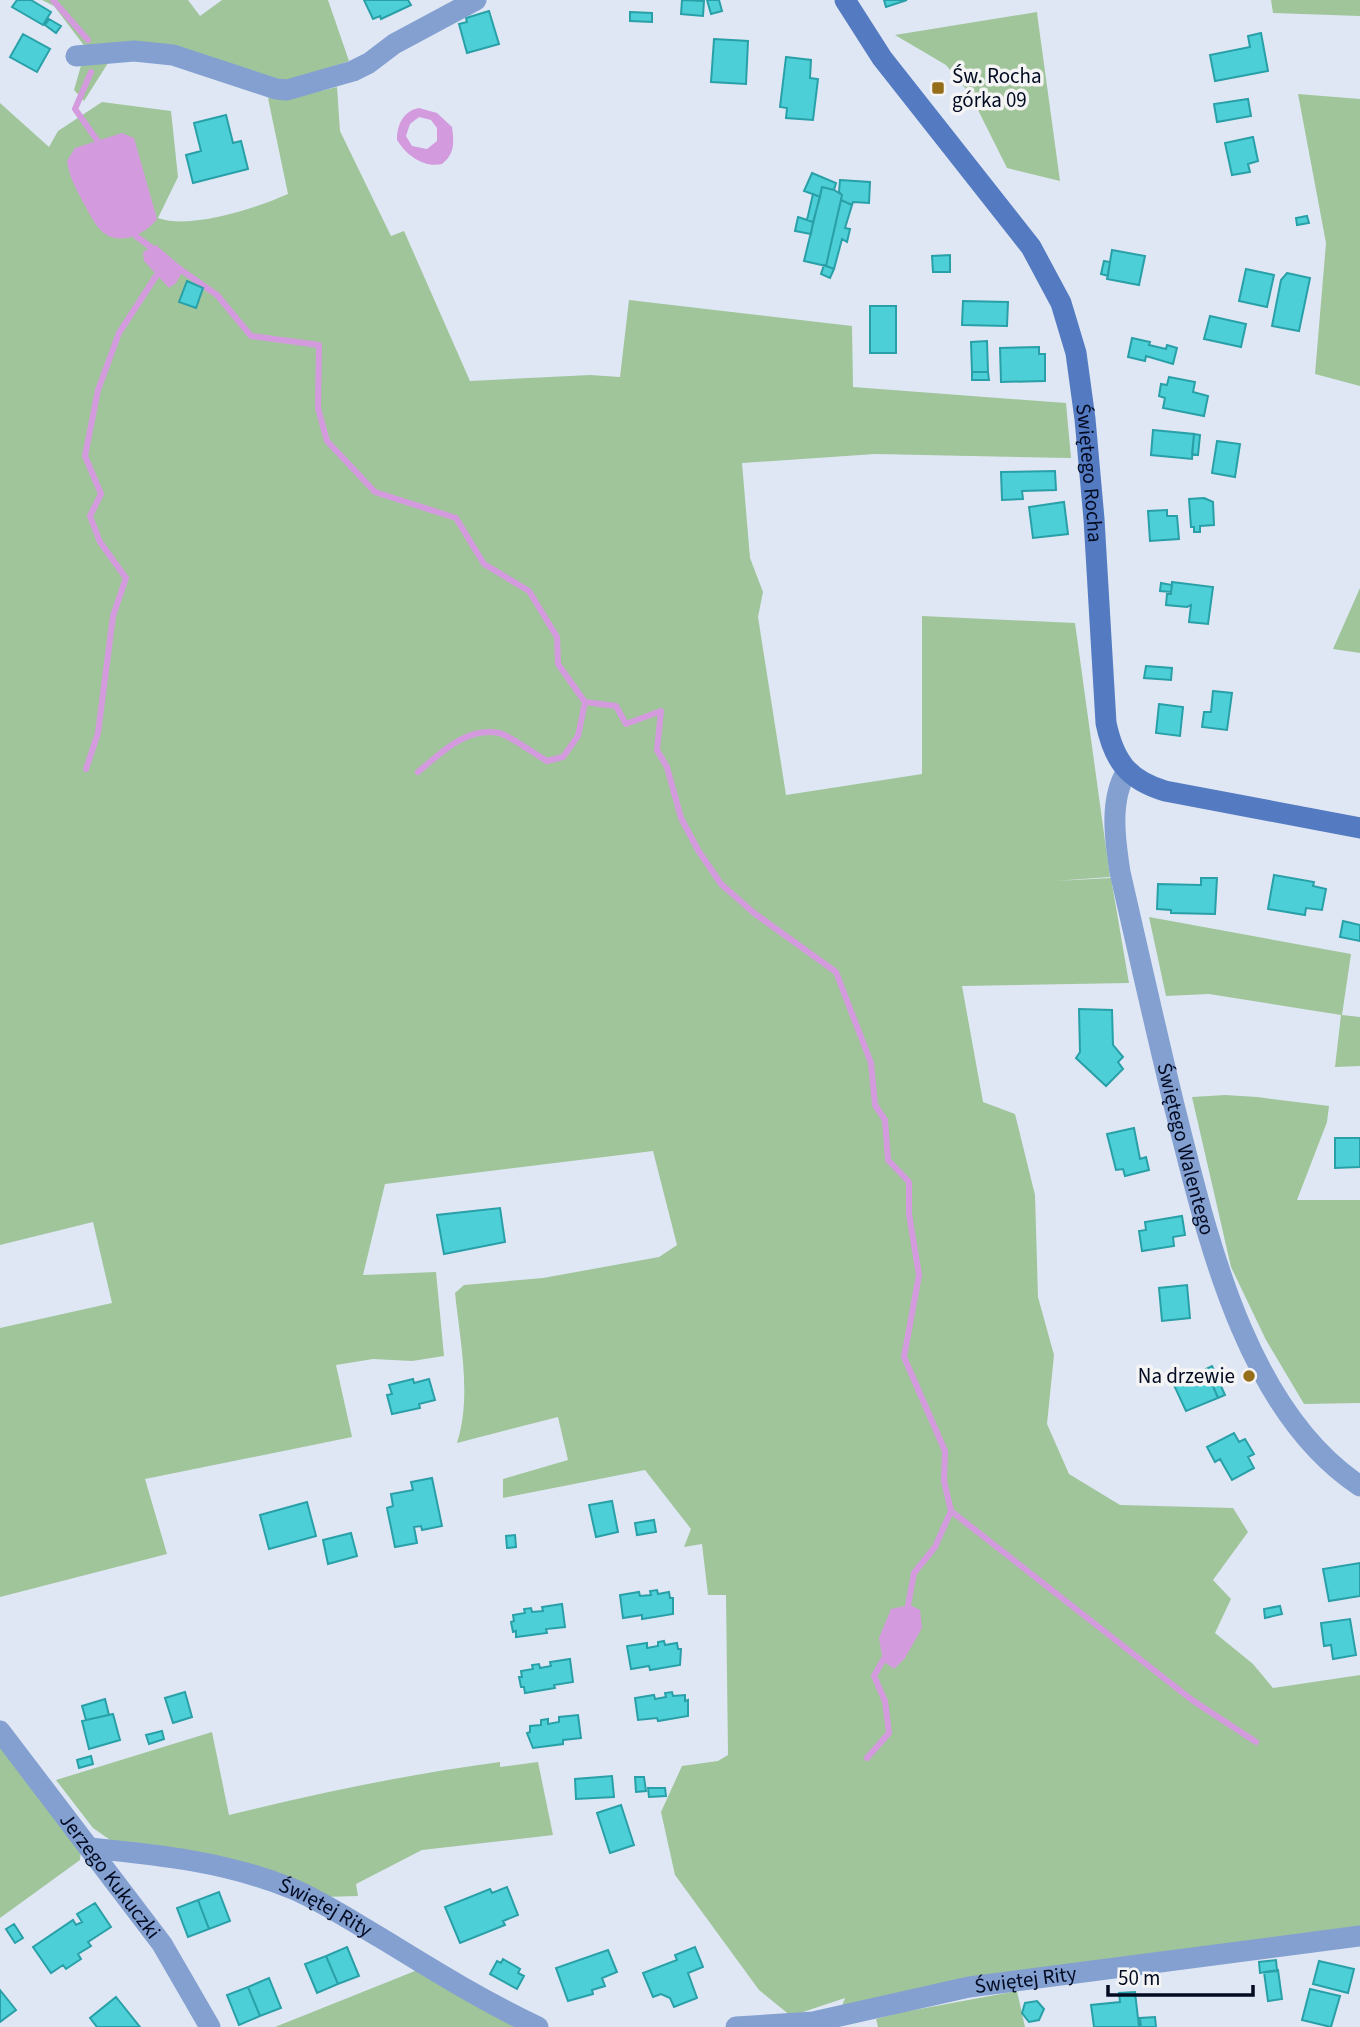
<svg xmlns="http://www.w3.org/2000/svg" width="1360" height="2027" viewBox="0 0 1360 2027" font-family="'Source Sans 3',sans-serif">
	<rect width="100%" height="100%" fill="#dfe7f5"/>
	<path fill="#a0c59a" d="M42,0H188L200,16L222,0H328L349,61L283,84L86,48L54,6Z
		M1271,0H1360V16L1273,13Z
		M1037,12V13L1060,181L1007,168L970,94L946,65L895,35Z
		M82,62L108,63L84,101L74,90Z
		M337,87L340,131L391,236L404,231L470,381L590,375L620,377L629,300L852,326L853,387L1066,403L1071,458L875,454L742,463L750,558L763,592L758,617L786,795L922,774V616L1075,623L1110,877L1054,881L1111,878L1129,983L962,986L983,1102L1015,1114L1035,1195L1038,1297L1054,1355L1047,1424L1069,1474L1120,1505L1233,1508L1248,1532L1213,1580L1231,1599L1215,1633L1253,1664L1273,1688L1360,1675V1928L840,2011L845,1998L791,2016L759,1990L675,1875L661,1812L682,1766L718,1761L728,1755L726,1595H708L702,1544L684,1547L691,1529L645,1470L503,1498V1479L568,1460L558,1417L457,1443C472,1396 460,1341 455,1293L464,1285L543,1278L659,1257L677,1245L653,1151L385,1184L363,1275L436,1272L444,1356L412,1361L373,1359L336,1365L352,1437L145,1479L167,1554L0,1597V1328L112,1303L93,1222L0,1245V103L49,147L58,131L102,102L171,111L178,177L158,218C192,230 256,208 288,194L268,98L287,99Z
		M1298,94L1360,99V386L1315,374L1326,243Z
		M1360,588V653L1333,649Z
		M1149,917L1351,954L1342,1015L1360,1017V1066L1335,1067L1341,1015L1209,994L1166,996Z
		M1225,1095L1257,1097L1329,1106L1327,1122L1297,1200H1360V1403L1304,1404L1266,1340L1231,1267L1192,1097Z
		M212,1732L229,1815C319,1793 408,1774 500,1762V1767L538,1762L553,1835L422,1850L356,1884L358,1896L323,1897L113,1842L93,1828L56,1780Z
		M0,1745L81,1849L80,1860L0,1918Z
		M420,1969L515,2027H275Z
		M1017,1991L1025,2027H878L876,2019L898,2013Z"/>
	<path fill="#d39add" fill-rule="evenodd" d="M419,108L437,113L452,127C454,142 455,154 442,164C424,168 407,156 397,140C397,125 403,111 419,108ZM419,117L431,120L437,128V141L427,149L412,146L406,136L410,124Z
		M122,133L134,138L157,219C151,227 141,234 131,237C103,244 95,224 83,202C76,189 69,176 67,161L75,148Z
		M156,245L184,269L176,283L169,288L144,261L143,252Z
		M910,1605L920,1610L922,1628L905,1658L894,1669L883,1661L879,1638L891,1609Z"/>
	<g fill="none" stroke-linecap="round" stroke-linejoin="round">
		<path stroke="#d39add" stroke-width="6" d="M53,0L88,40
			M91,72L75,109L102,147
			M134,228L136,236L157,252
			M177,267L217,295L251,336L319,345L318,408L327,441L375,492L456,518L484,564L529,591L557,637L558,664L585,702L616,706L626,724L661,711L657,750L667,767L681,818L698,850L721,884L754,913L836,972L871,1063L875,1105L885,1120L888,1160L909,1182V1214L919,1275L904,1357L945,1451L944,1481L951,1511L935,1547L914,1573L907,1611
			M86,769L98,733L113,616L126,578L100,542L90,516L101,494L85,456L98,390L119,333L160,270
			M418,772C441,753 467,726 499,733C509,735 536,755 547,761L563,757L578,736L585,702
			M951,1511L1192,1700L1256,1742
			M867,1758L889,1733L885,1701L874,1676L886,1655"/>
	</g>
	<path fill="#4dcfd7" stroke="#29a0a7" stroke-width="2" d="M17,0H31L51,12L43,25L12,7Z
		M364,0H408L411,5L381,19L380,16L373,19Z
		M682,0L704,1L703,16L681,14Z
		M707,0H719L722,11L711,14Z
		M884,0H907L886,7Z
		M489,11L499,44L467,53L459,24L467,22L466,18Z
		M630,12L652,13V22L630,21Z
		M49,19L61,26L56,33L45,25Z
		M1261,33L1268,71L1215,81L1210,55L1250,47L1248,36Z
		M23,34L50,49L37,72L10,57Z
		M714,39L748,41L746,84L711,82Z
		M786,57L811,60L810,78L818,79L813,120L786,118L787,108L780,107Z
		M1248,99L1251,116L1217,122L1214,104Z
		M226,115L233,143L241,141L248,169L193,183L186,155L201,151L194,123Z
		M1253,137L1258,161L1248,164L1250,172L1232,175L1225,143Z
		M812,173L836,183L834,190L822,187L820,197L804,191Z
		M840,180L870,182L869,203L853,202L852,205L841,200L842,195L839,192Z
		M822,187L834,190L842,195L826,266L804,261Z
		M813,194L820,197L813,222L807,220Z
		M841,200L852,205L845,228L850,229L847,242L842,239L834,269L826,266Z
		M1307,216L1309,223L1297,225L1296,218Z
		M798,217L813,222L811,234L795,231Z
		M1112,250L1145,256L1139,285L1107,279Z
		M950,255V272H933L932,256Z
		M1104,261L1110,262L1108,276L1101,274Z
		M824,265L834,269L830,278L821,274Z
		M1246,269L1274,275L1267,307L1239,301Z
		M1287,273L1310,278L1299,331L1272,326L1281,280Z
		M187,281L203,288L196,308L179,302Z
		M963,301L1008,302L1007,326L962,325Z
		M870,306H896V353H870Z
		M1210,316L1246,324L1241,347L1204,339Z
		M1132,338L1150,342L1149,345L1166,349L1167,345L1177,348L1173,364L1146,356L1145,361L1128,357Z
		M987,341L988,372H972L971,342Z
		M1039,347V354H1045V381L1001,382L1000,348Z
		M972,372H988L989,380H972Z
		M1169,377L1195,382L1193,392L1208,396L1204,416L1163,408L1165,398L1159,396L1161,384L1167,385Z
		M1153,430L1194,434L1192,459L1151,455Z
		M1194,434L1200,435L1198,455L1192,454Z
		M1217,441L1240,444L1235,477L1212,473Z
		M1055,471L1056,490L1022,491L1023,499L1002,500L1001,472Z
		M1204,498L1213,502L1214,525L1200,526V532H1194V527H1191L1189,499Z
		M1064,502L1068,534L1033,538L1029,507Z
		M1167,510V516H1177L1179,539L1150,541L1148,511Z
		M1172,582L1213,587L1208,624L1189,622L1191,605L1187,607L1166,605L1167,594H1171Z
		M1161,583L1172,585L1171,592L1160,591Z
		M1146,666L1172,668L1171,680L1144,678Z
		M1213,691L1232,693L1227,730L1202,727L1204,712H1211Z
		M1159,704L1183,707L1180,736L1156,733Z
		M1274,875L1314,882L1313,886L1326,889L1322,910L1306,908L1305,915L1268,909Z
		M1201,878H1217L1215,914L1171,913V910L1157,909L1158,884L1201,885Z
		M1343,921L1360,925V941L1340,937Z
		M1079,1009L1112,1010L1113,1045L1123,1057L1118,1062L1123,1069L1106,1086L1076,1058L1080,1052Z
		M1134,1128L1140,1159L1146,1157L1149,1170L1125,1176L1123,1169L1116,1170L1107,1134Z
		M1335,1138H1360V1167L1335,1168Z
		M500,1208L505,1242L444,1254L437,1215Z
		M1182,1216L1185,1235L1173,1237L1174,1246L1142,1251L1139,1231L1146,1230L1145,1222Z
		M1187,1285L1190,1318L1162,1321L1159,1288Z
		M1212,1366L1225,1395L1218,1398L1206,1369Z
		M1206,1369L1218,1398L1186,1411L1173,1383Z
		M413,1379L414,1383L429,1379L435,1400L419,1404L420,1408L392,1414L387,1395L392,1394L389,1385Z
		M1234,1433L1239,1442L1245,1439L1254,1454L1248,1457L1254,1468L1232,1480L1220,1459L1215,1462L1207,1447Z
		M432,1478L442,1526L422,1530L421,1526L414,1527L417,1543L395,1547L387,1508L393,1506L391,1494L413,1490L411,1482Z
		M612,1501L618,1532L596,1537L589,1505Z
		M307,1502L316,1536L269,1549L260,1515Z
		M654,1520L656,1532L637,1535L635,1523Z
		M351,1533L357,1556L328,1564L323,1540Z
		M515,1535L516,1547L507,1548L506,1536Z
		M1360,1563V1596L1329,1601L1323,1569Z
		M657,1590L658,1594L669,1592L670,1598H673V1614L642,1619V1615L623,1618L620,1595L639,1592L640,1596L651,1595L650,1591Z
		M562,1604L565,1627L546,1629L547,1633L516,1637V1631L513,1632L511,1622L514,1621L513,1615L525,1613L524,1609L531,1608L532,1612L543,1611L542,1607Z
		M1280,1606L1282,1614L1265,1618L1264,1609Z
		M1350,1619L1356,1655L1333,1659L1331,1645L1324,1646L1321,1623Z
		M664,1641L665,1645L677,1643L678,1649H681L680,1665L650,1670L649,1666L631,1669L627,1646L647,1643V1648L658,1646V1642Z
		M570,1659L573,1682L554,1685L555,1688L525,1693L524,1687H521L519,1677H522L521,1671L533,1669L532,1665L539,1664L540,1668L551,1666L550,1662Z
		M185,1692L192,1717L173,1723L165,1698Z
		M672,1692L673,1696L685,1695V1701L688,1700V1716L658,1721L657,1718L638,1720L635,1698L654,1695L655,1699L666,1697L665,1693Z
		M105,1699L109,1715L86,1720L82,1706Z
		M113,1714L120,1740L89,1749L82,1721Z
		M578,1715L581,1738L563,1740V1744L533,1748L527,1733L530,1732V1726L541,1725V1720L548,1719V1724L559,1722V1717Z
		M162,1731L164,1739L149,1744L146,1735Z
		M91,1756L93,1764L79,1768L77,1760Z
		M612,1776L614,1797L576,1799L575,1779Z
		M635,1777H644L646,1791L636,1792Z
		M648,1788H665L666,1796L649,1797Z
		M621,1805L634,1845L610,1853L597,1813Z
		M507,1887L518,1915L503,1921L505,1925L460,1943L445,1907L490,1889L492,1893Z
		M219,1892L230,1921L209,1929L198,1900Z
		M198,1900L209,1929L188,1937L177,1908Z
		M95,1903L111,1927L88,1942L91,1946L78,1954L81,1959L66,1969L63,1965L51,1973L33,1947L73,1920L76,1925L82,1922L77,1914Z
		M14,1924L23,1938L15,1943L6,1929Z
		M347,1947L359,1976L338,1984L326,1956Z
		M695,1947L703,1967L688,1973L697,1998L674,2007L670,1998L661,1994L653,1997L643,1973L677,1960L675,1955Z
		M608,1950L617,1972L602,1978L605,1986L592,1990L593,1994L568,2001L556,1968Z
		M326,1956L338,1984L317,1993L305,1964Z
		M503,1959L520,1969L518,1973L524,1976L517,1989L490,1974L497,1961L501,1963Z
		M1276,1960L1277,1971L1260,1973L1259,1962Z
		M1319,1961L1354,1969L1348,1993L1313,1984Z
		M1278,1970L1282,1999L1268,2001L1264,1972Z
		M269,1978L281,2008L260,2016L248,1987Z
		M248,1987L260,2016L239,2025L227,1995Z
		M1310,1989L1340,1996L1331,2027L1302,2020Z
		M0,1990L16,2010L0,2022Z
		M1135,1992L1139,2027H1094L1091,2005L1120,2002L1119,1993Z
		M116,1997L140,2027H97L90,2018Z
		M1037,2001L1044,2009L1039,2020L1029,2022L1022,2013L1025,2003Z
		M1155,2017L1156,2027H1141L1140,2018Z"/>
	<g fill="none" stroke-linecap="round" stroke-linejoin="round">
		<g stroke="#84a0d0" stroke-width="21">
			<path d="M76,56L134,51L173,55L276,89L287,90L353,71L369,63L394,44L476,0"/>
			<path id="s1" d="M1127,771C1109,799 1115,840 1120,872C1138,951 1156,1031 1175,1109C1207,1235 1245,1410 1360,1486"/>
			<path id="s2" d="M0,1731L162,1944L210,2027"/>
			<path id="s3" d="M90,1848C160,1855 227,1862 293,1889C323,1902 352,1921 381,1938C433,1970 483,2001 538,2027"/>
			<path id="s4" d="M736,2027L813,2022L969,1987L1360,1936"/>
		</g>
		<path stroke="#547bc1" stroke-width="21" id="s5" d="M845,0L882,58L1031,247L1061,303L1076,353L1085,419L1094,519L1106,723C1114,761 1128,780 1165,791L1360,828"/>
	</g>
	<g fill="#966e19" stroke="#f4f4f4" stroke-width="2.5">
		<rect x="931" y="81" width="14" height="14" rx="3.5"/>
		<circle cx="1249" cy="1376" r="7"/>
	</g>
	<g text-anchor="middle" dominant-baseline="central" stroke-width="7" stroke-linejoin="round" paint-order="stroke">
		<g font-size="21" fill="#020b22" stroke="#f4f4f4" text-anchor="start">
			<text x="952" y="76">Św. Rocha<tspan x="952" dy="24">górka 09</tspan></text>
			<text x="1235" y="1376" text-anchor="end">Na drzewie</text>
		</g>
		<g font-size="21" fill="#020b22" stroke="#f4f4f4">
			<text stroke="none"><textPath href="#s5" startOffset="546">Świętego Rocha</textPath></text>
			<text stroke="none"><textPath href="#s1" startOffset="388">Świętego Walentego</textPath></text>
			<text stroke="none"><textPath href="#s2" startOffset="182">Jerzego Kukuczki</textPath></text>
			<text stroke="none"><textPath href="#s3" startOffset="245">Świętej Rity</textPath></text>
			<text stroke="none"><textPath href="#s4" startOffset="294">Świętej Rity</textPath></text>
		</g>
	</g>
	<path d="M1108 1985v10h145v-10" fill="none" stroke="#020b22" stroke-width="3.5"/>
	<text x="1118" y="1985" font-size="21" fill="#020b22" stroke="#f4f4f4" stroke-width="5" paint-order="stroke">50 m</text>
</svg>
